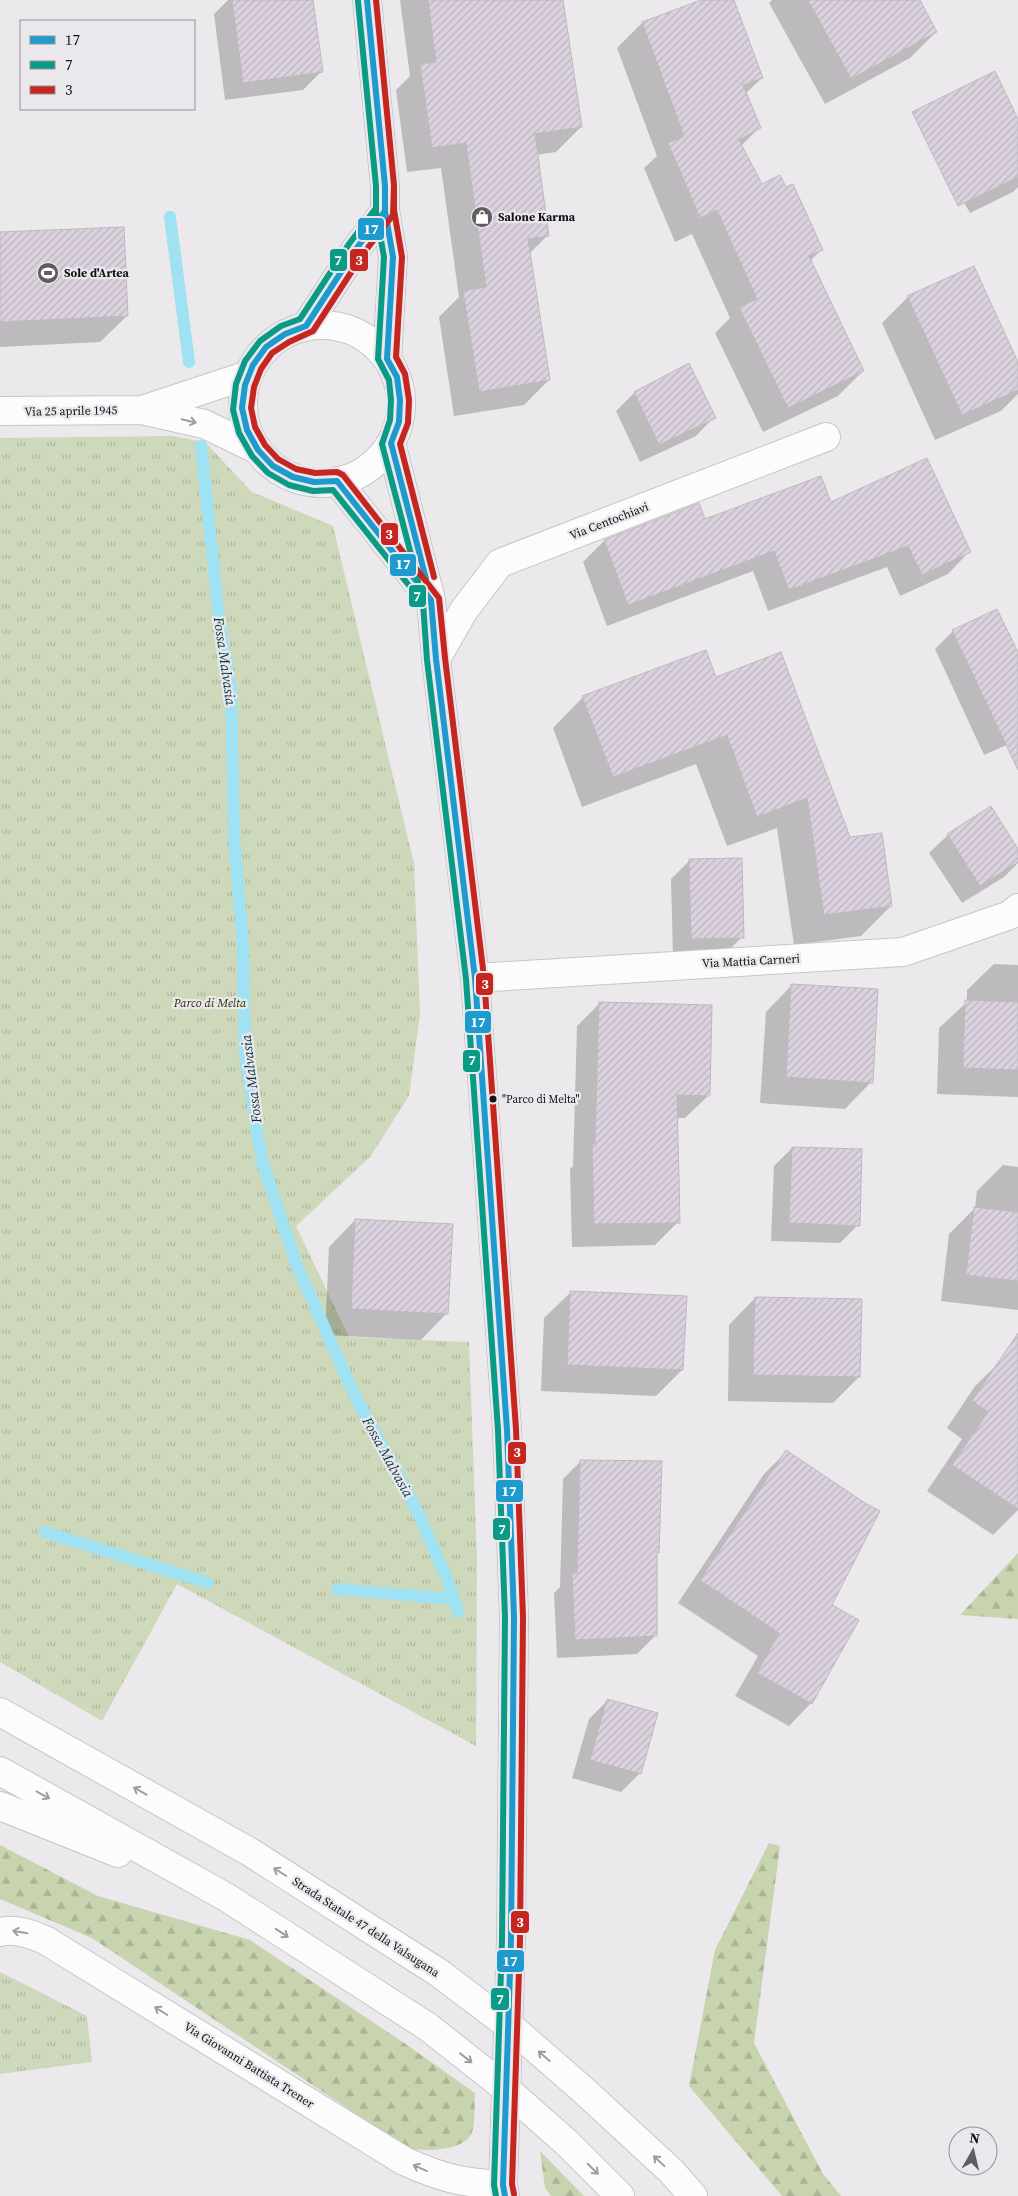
<svg xmlns="http://www.w3.org/2000/svg" width="1018" height="2196" viewBox="0 0 1018 2196" font-family="'Source Serif 4',serif">
	<defs>
		<pattern id="grass-tufts" width="24" height="20" patternUnits="userSpaceOnUse" patternTransform="scale(1.25)"><rect width="24" height="20" fill="#ced8ba"/><path d="M3 7l-1-3M5 7V3M7 7l1-3M15 17l-1-3M17 17v-4M19 17l1-3" fill="none" stroke="#b0b89f"/></pattern>
		<pattern id="forest-firs" width="22" height="20" patternUnits="userSpaceOnUse" patternTransform="scale(1.25)"><rect width="22" height="20" fill="#c8d4af"/><path d="M5 1l3.5 6h-7zM16 11l3.5 6h-7z" fill="#abb596"/></pattern>
		<pattern id="building-hatch" width="6" height="6" patternUnits="userSpaceOnUse" patternTransform="scale(1.25)"><rect width="6" height="6" fill="#dcd2df"/><path d="M-1 1l2-2M0 6l6-6M5 7l2-2" fill="none" stroke="#bcb3be"/></pattern>
	</defs>
	<rect width="100%" height="100%" fill="#ebe9ec"/>
	<path fill="url(#grass-tufts)" d="M172,436L205,442L252,492L333,526L414,864L420,1015L409,1096L370,1157L296,1226L349,1337L469,1342L477,1559L476,1746L177,1584L102,1721L0,1662V438Z
		M0,1972L87,2016L92,2062L0,2074Z"/>
	<path fill="url(#forest-firs)" d="M1018,1553V1619L960,1615Z
		M769,1843L780,1846L754,2043L823,2174L841,2196H782L689,2086L715,1950Z
		M0,1845L98,1896L250,1940L407,2045L475,2093C474,2103 476,2129 470,2136C460,2151 423,2152 407,2148L92,1938L0,1899Z
		M540,2151L584,2196H551L545,2188Z"/>
	<path fill="#0003" d="M228,0H312L322,71L303,90L225,100L214,14Z
		M400,0H561L581,127L556,152L536,155L548,235L529,254L549,380L524,405L454,416L439,317L459,297L441,168L407,172L396,90L410,76Z
		M705,0H733L762,78L745,94L759,128L741,146L761,185L822,249L810,261L863,371L838,396L763,432L715,333L730,318L692,234L675,242L644,168L657,156L617,48L642,23Z
		M772,0H919L936,32L910,58L825,104L769,3Z
		M1018,121V187L1013,192L970,213L918,124Z
		M0,234L127,316L100,342L0,347Z
		M908,297L1018,365V394L1001,411L935,440L882,323Z
		M689,365L714,417L696,436L640,462L616,411L634,393Z
		M830,503L969,552L948,574L900,596L887,567L768,611L753,571L607,626L583,562L604,541L704,520Z
		M953,631L1018,655V740L984,755L935,649Z
		M715,678L849,838L891,906L861,936L794,945L777,828L727,846L696,764L582,807L553,728L583,697Z
		M990,808L1018,852V863L1004,877L962,903L929,853L948,835Z
		M690,860L742,937L724,955L673,957L671,879Z
		M994,964L1018,965V1097L937,1094L939,1028L967,1002V990Z
		M792,985L871,1082L845,1109L760,1103L766,1012Z
		M600,1003L709,1095L685,1118H676L678,1222L655,1245L572,1247L570,1169L573,1166L577,1026Z
		M792,1148L858,1225L840,1243L771,1241L774,1166Z
		M1003,1165L1018,1167V1310L941,1301L949,1234L975,1208L977,1191Z
		M355,1220L447,1313L421,1340L325,1335L329,1247Z
		M571,1292L682,1370L656,1396L541,1391L544,1318Z
		M755,1298L859,1377L833,1403L728,1401L729,1325Z
		M1002,1360L1018,1370V1510L993,1535L927,1491L962,1439L947,1428L975,1386Z
		M786,1452L830,1605L811,1703L789,1726L735,1696L758,1656L678,1603L764,1474Z
		M581,1461L660,1463L658,1552L656,1554L655,1636L637,1654L557,1658L554,1593L560,1587L563,1479Z
		M607,1701L640,1773L621,1792L572,1778L589,1719Z"/>
	<g fill="none" stroke-linecap="round" stroke-linejoin="round">
		<path stroke="#9ee2f3" stroke-width="12" d="M170,217L189,362
			M201,446L220,627L231,689L234,836L243,944L245,1058L262,1161L297,1266L355,1396L414,1504L448,1581L458,1612
			M45,1532L208,1583
			M337,1589L454,1599"/>
	</g>
	<path fill="url(#building-hatch)" stroke="#bcbabd" d="M232,0H313L323,72L243,83Z
		M428,0H563L582,127L535,134L549,236L528,239L550,380L479,392L463,291L486,287L466,143L432,148L420,64L436,62Z
		M701,0H734L763,78L743,85L761,128L739,140L762,184L780,175L786,187L793,184L823,250L809,256L864,371L788,408L739,307L757,299L717,210L700,218L668,143L684,136L642,22Z
		M808,0H920L937,32L851,79Z
		M995,71L1018,119V177L958,206L912,112Z
		M124,227L128,316L0,322V232Z
		M974,266L1018,362V390L962,415L907,296Z
		M689,363L716,418L659,445L634,392Z
		M927,458L971,552L922,575L908,546L789,590L774,551L628,605L604,540L699,503L705,519L821,476L831,502Z
		M997,609L1018,652V770L952,630Z
		M706,650L716,677L781,652L850,837L882,833L892,906L824,915L807,798L757,817L727,735L613,777L582,696Z
		M991,806L1018,849V862L980,886L947,834Z
		M742,858L744,938L691,939L689,859Z
		M791,984L878,989L873,1083L786,1077Z
		M965,1000L1018,1002V1070L963,1068Z
		M599,1002L712,1005L710,1096L677,1095L680,1223L594,1224L592,1144H595Z
		M792,1147L862,1149L860,1226L789,1223Z
		M974,1207L1018,1212V1281L966,1275Z
		M355,1219L453,1224L448,1314L351,1309Z
		M570,1291L687,1296L683,1370L567,1365Z
		M755,1297L862,1299L860,1377L753,1375Z
		M1018,1333V1509L952,1465L988,1412L972,1401Z
		M786,1450L865,1503L880,1511L832,1605L859,1620L812,1704L757,1673L779,1633L700,1580Z
		M580,1460L662,1461L659,1553L657,1551V1636L575,1640L572,1573H577Z
		M607,1699L658,1713L641,1774L590,1760Z"/>
	<g fill="none" stroke-linecap="round" stroke-linejoin="round">
		<g stroke="#c6c5c7" stroke-width="30">
			<path id="minor" d="M142,410L248,375
				M0,411L142,410L204,424L258,450
				M436,659L464,610L500,563L826,437
				M475,978L903,952L1010,915L1018,908
				M0,1932C15,1928 31,1934 45,1940L404,2161C442,2178 462,2183 503,2185"/>
		</g>
		<g stroke="#c6c5c7" stroke-width="30">
			<path id="tertiary" d="M367,0L385,186V211L393,257L387,359
				M243 404a79 79 0 1 1 158 0a79 79 0 1 1-158 0Z
				M306,326L356,249L385,211
				M391,443L431,600L436,659L475,978L507,1430L514,1617L511,1940L503,2185L505,2196
				M337,481L425,592"/>
		</g>
		<g stroke="#c6c5c7" stroke-width="30">
			<path id="trunk" d="M0,1712L250,1852L439,1973
				M0,1771L226,1897L428,2027
				M0,1806L118,1853
				M581,2088L671,2171L693,2196
				M566,2142L620,2196"/>
		</g>
		<use href="#minor" stroke="#fcfcfc" stroke-width="28"/>
		<use href="#tertiary" stroke="#fcfcfc" stroke-width="28"/>
		<use href="#trunk" stroke="#fcfcfc" stroke-width="28"/>
		<g stroke="#c6c5c7" stroke-width="30" stroke-linecap="butt">
			<path id="trunk-bridge" d="M439,1973L512,2028L581,2088
				M428,2027L499,2083L566,2142"/>
		</g>
		<use href="#trunk-bridge" stroke="#fcfcfc" stroke-width="28"/>
		<g stroke="#ebe8ed" stroke-width="10">
			<path id="bus-1" d="M367,0L385,186V211L356,249L306,326L285,334L266,347L253,365L245,385L242,408L247,430L258,450L273,466L293,477L314,482L337,481L431,600L436,659L475,978L507,1430L514,1617L511,1940L503,2185L505,2196
				M385,189V211L393,257L387,359L397,377L400,400L399,422L391,443L426,579"/>
		</g>
		<g stroke="#ebe8ed" stroke-width="10">
			<path id="bus-2" d="M358,1L376,186V208L349,244L300,319L281,326L260,341L245,361L236,384L233,410L239,433L252,456L268,473L289,485L313,491L333,490L423,603L427,660L466,979L498,1430L505,1617L502,1940L494,2185L496,2196
				M376,189V212L384,257L378,359L389,380L391,400L390,420L382,444L418,581"/>
		</g>
		<g stroke="#ebe8ed" stroke-width="10">
			<path id="bus-3" d="M376,0L394,185L393,215L363,254L313,331L289,342L272,353L261,369L254,387L251,408L255,427L265,445L278,459L296,469L315,473L337,472L343,475L439,598L445,658L484,977L516,1429L523,1617L520,1940L512,2184L514,2194
				M394,189V210L402,257L396,357L405,374L409,400L408,423L400,444L434,577"/>
		</g>
		<use href="#bus-1" stroke="#1f9acf" stroke-width="6"/>
		<use href="#bus-2" stroke="#0a9b86" stroke-width="6"/>
		<use href="#bus-3" stroke="#c52720" stroke-width="6"/>
	</g>
	<defs><path id="oneway-shaft" d="M-6 0H5M1.5-3L5.5 0L1.5 3" fill="none" stroke-width="1.6" stroke-linecap="round" stroke-linejoin="round" transform="scale(1.25)"/></defs>
	<g stroke="#9f9e9f">
		<use href="#oneway-shaft" transform="translate(189 421) rotate(13)"/>
		<use href="#oneway-shaft" transform="translate(140 1791) rotate(-151)"/>
		<use href="#oneway-shaft" transform="translate(43 1795) rotate(29)"/>
		<use href="#oneway-shaft" transform="translate(280 1872) rotate(-148)"/>
		<use href="#oneway-shaft" transform="translate(20 1932) rotate(-170)"/>
		<use href="#oneway-shaft" transform="translate(282 1933) rotate(33)"/>
		<use href="#oneway-shaft" transform="translate(161 2011) rotate(-148)"/>
		<use href="#oneway-shaft" transform="translate(544 2056) rotate(-139)"/>
		<use href="#oneway-shaft" transform="translate(466 2058) rotate(38)"/>
		<use href="#oneway-shaft" transform="translate(659 2161) rotate(-137)"/>
		<use href="#oneway-shaft" transform="translate(420 2168) rotate(-156)"/>
		<use href="#oneway-shaft" transform="translate(593 2169) rotate(45)"/>
	</g>
	<defs>
		<g id="shop-disc" transform="scale(1.125)"><circle r="9.5" fill="#5f5d60" stroke="#ebe8ed"/><path d="M-5-2.5h2.3a2.7 3.5 0 0 1 5.4 0H5L5.5 6h-11ZM-1.5-2.5h3a1.5 2.3 0 0 0-3 0Z" fill="#fff"/></g>
		<g id="stadium-disc" transform="scale(1.125)"><circle r="9.5" fill="#5f5d60" stroke="#ebe8ed"/><path d="M0-5a6.5 5 0 1 0 0 10a6.5 5 0 1 0 0-10ZM-3.5-1.8h7v3.6h-7Z" fill="#fff"/></g>
	</defs>
	<g fill-rule="evenodd">
		<use href="#shop-disc" x="482" y="217"/>
		<use href="#stadium-disc" x="48" y="273"/>
	</g>
	<circle fill="#131214" stroke="#ebe8ed" stroke-width="2" cx="493" cy="1099" r="4.5"/>
	<g text-anchor="middle" dominant-baseline="central" stroke-width="4.5" stroke-linejoin="round" paint-order="stroke">
		<g font-size="11" fill="#131214" stroke="#ebe8ed" text-anchor="start">
			<text x="502" y="1099">"Parco di Melta"</text>
		</g>
		<g font-size="12" font-weight="bold" fill="#131214" stroke="#ebe8ed" text-anchor="start">
			<text x="498" y="217">Salone Karma</text>
			<text x="64" y="273">Sole d'Artea</text>
		</g>
		<g font-size="12" fill="#131214" stroke="#ebe8ed">
			<text transform="translate(71 411) rotate(-1)">Via 25 aprile 1945</text>
			<text transform="translate(609 521) rotate(-21)">Via Centochiavi</text>
			<text transform="translate(751 961) rotate(-3)">Via Mattia Carneri</text>
			<text transform="translate(366 1927) rotate(33)">Strada Statale 47 della Valsugana</text>
			<text transform="translate(249 2065) rotate(32)">Via Giovanni Battista Trener</text>
		</g>
		<g font-size="12" font-style="italic" fill="#263400" stroke="#ebe8ed">
			<text x="210" y="1003">Parco di Melta</text>
		</g>
		<g font-size="14" font-style="italic" fill="#03343d" stroke="#ebe8ed">
			<text transform="translate(225 661) rotate(82)">Fossa Malvasia</text>
			<text transform="translate(251 1079) rotate(-97)">Fossa Malvasia</text>
			<text transform="translate(388 1457) rotate(61)">Fossa Malvasia</text>
		</g>
	</g>
	<g stroke="#ebe8ed" stroke-width="2">
		<rect x="357" y="217" width="28" height="24" rx="5" fill="#1f9acf"/>
		<rect x="349" y="248" width="20" height="24" rx="5" fill="#c52720"/>
		<rect x="329" y="248" width="19" height="24" rx="5" fill="#0a9b86"/>
		<rect x="380" y="522" width="19" height="24" rx="5" fill="#c52720"/>
		<rect x="389" y="553" width="28" height="24" rx="5" fill="#1f9acf"/>
		<rect x="408" y="584" width="19" height="24" rx="5" fill="#0a9b86"/>
		<rect x="475" y="972" width="19" height="24" rx="5" fill="#c52720"/>
		<rect x="464" y="1010" width="28" height="24" rx="5" fill="#1f9acf"/>
		<rect x="462" y="1049" width="19" height="24" rx="5" fill="#0a9b86"/>
		<rect x="507" y="1441" width="20" height="24" rx="5" fill="#c52720"/>
		<rect x="495" y="1479" width="29" height="24" rx="5" fill="#1f9acf"/>
		<rect x="492" y="1517" width="19" height="24" rx="5" fill="#0a9b86"/>
		<rect x="510" y="1910" width="20" height="24" rx="5" fill="#c52720"/>
		<rect x="496" y="1949" width="29" height="24" rx="5" fill="#1f9acf"/>
		<rect x="490" y="1987" width="20" height="24" rx="5" fill="#0a9b86"/>
	</g>
	<g font-size="14" text-anchor="middle" font-weight="bold" fill="#fff">
		<text x="371" y="234">17</text>
		<text x="359" y="265">3</text>
		<text x="338" y="265">7</text>
		<text x="389" y="539">3</text>
		<text x="403" y="569">17</text>
		<text x="417" y="601">7</text>
		<text x="485" y="989">3</text>
		<text x="478" y="1027">17</text>
		<text x="472" y="1065">7</text>
		<text x="517" y="1457">3</text>
		<text x="509" y="1496">17</text>
		<text x="502" y="1534">7</text>
		<text x="520" y="1927">3</text>
		<text x="510" y="1966">17</text>
		<text x="500" y="2004">7</text>
	</g>
	<rect x="20" y="20" width="175" height="90" fill="#ebe8ed" stroke="#959296"/>
	<rect x="30" y="36" width="25" height="8" fill="#1f9acf" stroke="#959296"/>
	<text x="65" y="45" font-size="15" fill="#131214">17</text>
	<rect x="30" y="61" width="25" height="8" fill="#0a9b86" stroke="#959296"/>
	<text x="65" y="70" font-size="15" fill="#131214">7</text>
	<rect x="30" y="86" width="25" height="8" fill="#c52720" stroke="#959296"/>
	<text x="65" y="95" font-size="15" fill="#131214">3</text>
	<g transform="translate(973 2151) rotate(8)"><circle r="24" fill="#ebe8ed" stroke="#959296"/>
	<path d="M0-4L9 19L0 12L-9 19Z" fill="#5f5d60"/>
	<text y="-8" font-size="14" font-weight="bold" text-anchor="middle" fill="#131214">N</text>
	</g>
</svg>
